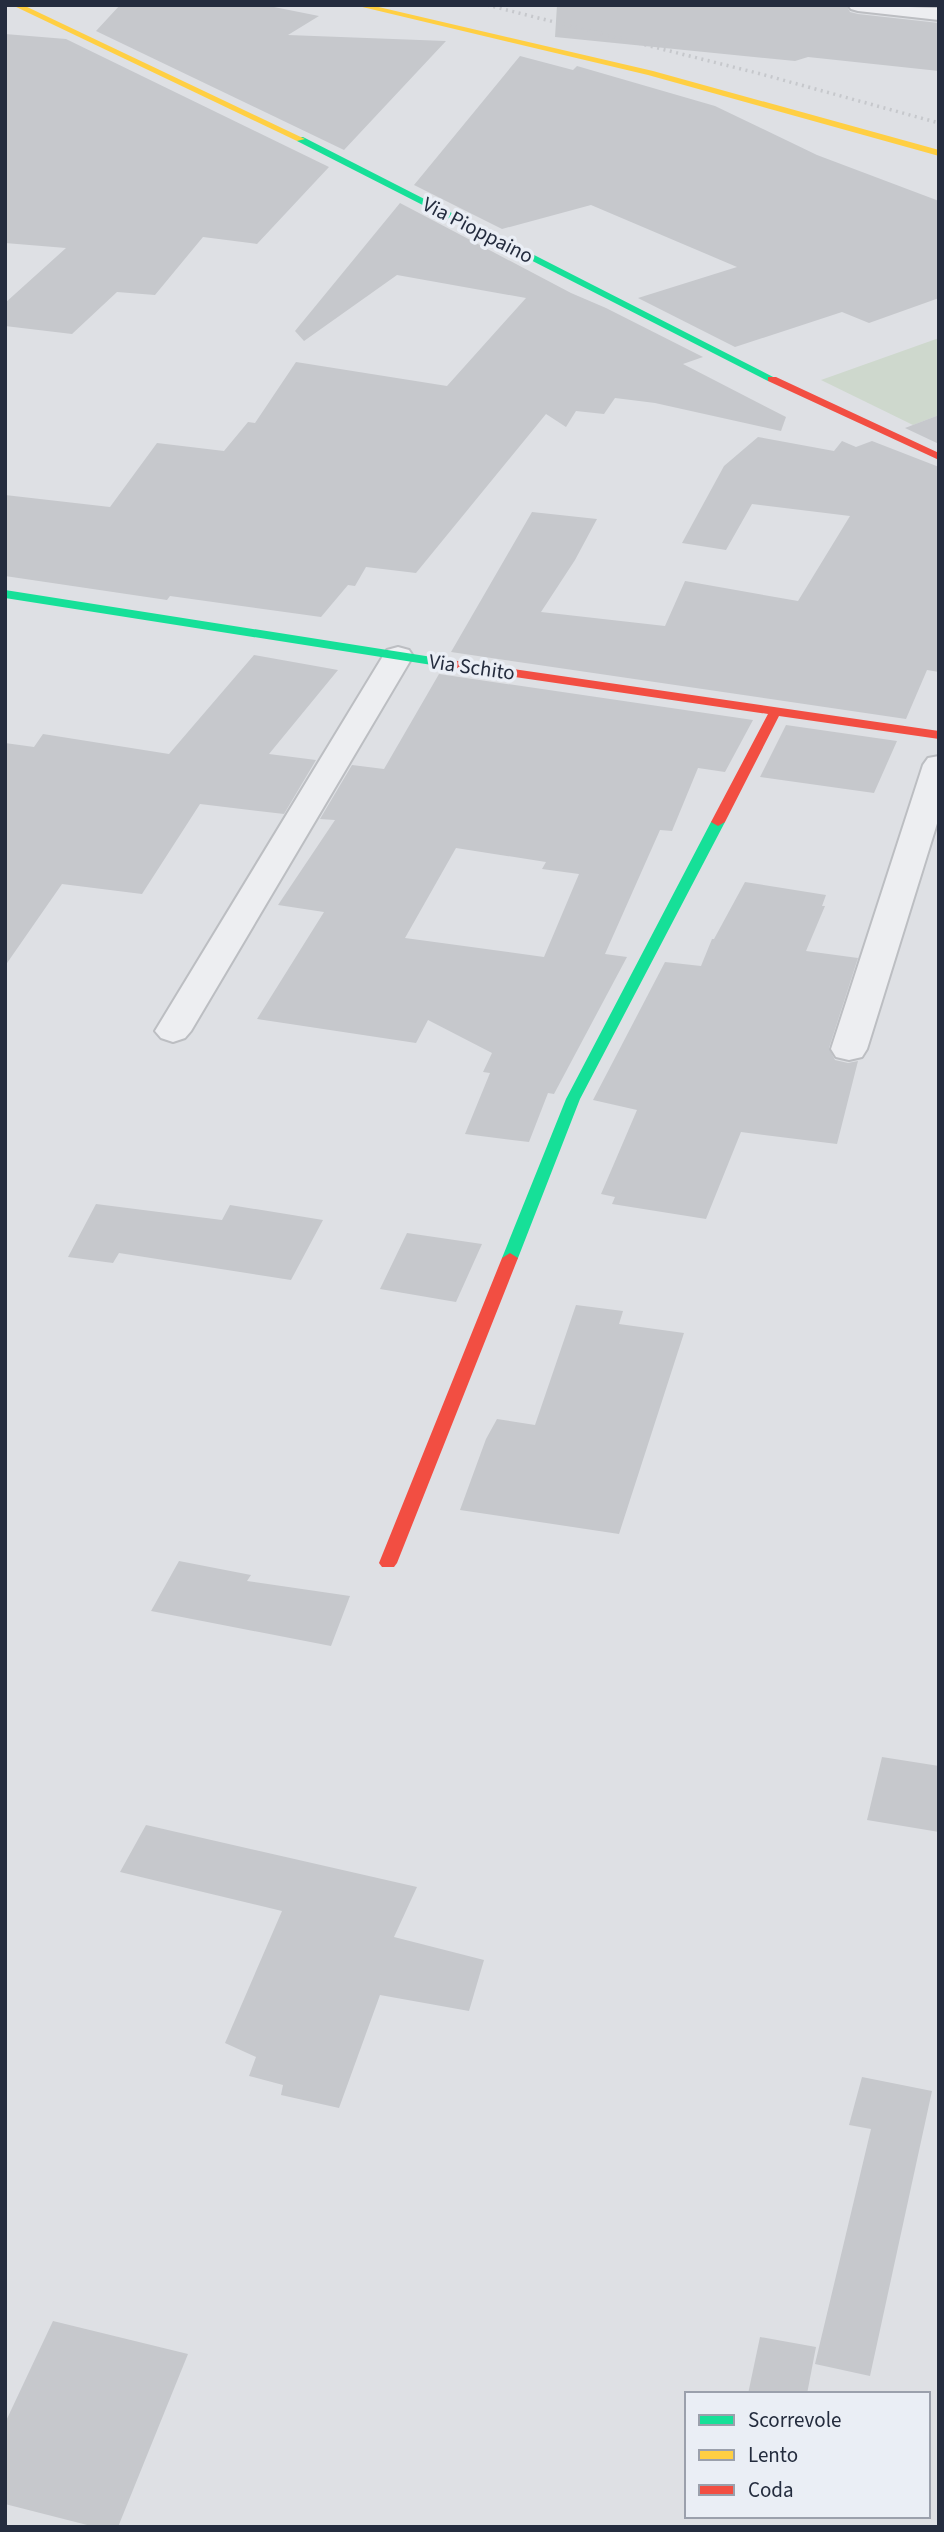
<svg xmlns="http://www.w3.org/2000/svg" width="944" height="2532" viewBox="0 0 944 2532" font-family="'Source Sans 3',sans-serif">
	<rect width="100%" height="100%" fill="#dee0e4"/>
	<path fill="#ced8cd" d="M939,338V415L913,425L821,380Z"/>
	<path fill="#c6c8cc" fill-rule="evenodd" d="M120,5H264L319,16L288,35L446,41L344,150L96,31Z
		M557,5H846L850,12L858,14L939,23V71L808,57L795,61L555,37Z
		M5,34L66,39L329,167L257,244L203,237L155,295L117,292L72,334L5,326V303L66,248L5,243Z
		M520,56L573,70L577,66L715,106L817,155L939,201V298L869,323L842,312L735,347L638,298L737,267L591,205L502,229L414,185Z
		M400,203L571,293L606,308L703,357L683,364L786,417L781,431L655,403L615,398L604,414L576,411L566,427L546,414L416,573L366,567L355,586L348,585L321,617L170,596L167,600L5,576V495L110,507L157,443L224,451L248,422L255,423L296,362L447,386L526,298L397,275L304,341L295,331Z
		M939,415V444L905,428Z
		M758,437L834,451L842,441L856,447L872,441L939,467V672L927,670L906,719L451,652L532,512L597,519L575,560L541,612L665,626L685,581L798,601L850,516L752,504L726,550L682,543L724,466Z
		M254,655L338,670L269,754L316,760L284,814L200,804L142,894L62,884L5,966V743L34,747L43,734L169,754Z
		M439,674L753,720L725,772L698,768L672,831L660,830L605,954L627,957L554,1094L548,1093L529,1142L465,1134L490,1073L483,1072L492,1053L428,1020L416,1043L257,1019L324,912L278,905L335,820L320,819L352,765L384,769ZM456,848L546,862L542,869L579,874L544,957L405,938Z
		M786,725L897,741L874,793L760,777Z
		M745,882L826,895L822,906H825L806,951L858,958L829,1048L835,1060L848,1063L858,1061L837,1144L741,1132L706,1219L612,1204L615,1197L601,1194L637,1110L593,1100L665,962L701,966L712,939H714Z
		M96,1204L222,1220L230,1205L323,1220L291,1280L119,1253L113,1263L68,1257Z
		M407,1233L482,1244L456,1302L380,1289Z
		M576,1305L623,1311L619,1324L684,1333L619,1534L460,1510L486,1439L497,1419L535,1425Z
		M179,1561L251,1575L247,1581L350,1596L331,1646L151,1611Z
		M882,1757L939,1766V1832L867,1820Z
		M146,1825L417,1887L394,1937L484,1960L469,2011L380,1995L339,2108L281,2095L283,2085L249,2076L256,2057L225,2043L282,1911L120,1872Z
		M862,2077L932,2091L870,2376L815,2364L871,2129L849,2125Z
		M53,2321L188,2354L118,2527H95L5,2504V2423Z
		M760,2337L816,2347L807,2394H748Z"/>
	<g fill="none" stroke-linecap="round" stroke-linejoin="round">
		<g stroke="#bcbec2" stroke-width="4">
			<path id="street" d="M848,5L939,8V20L858,11L851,9Z
				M398,647L409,650L413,656L191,1031L185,1038L173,1042L161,1038L155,1031L383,656L387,650Z
				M939,756V817L867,1049L862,1057L849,1060L836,1057L831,1049L923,765L928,758Z"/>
		</g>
		<use href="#street" fill="#edeef1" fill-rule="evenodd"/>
		<path fill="#16e098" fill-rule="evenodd" d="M297,137H303L777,379L768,381L297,141Z
			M5,590L451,660L457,664L451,668L5,598Z
			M718,818L725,822L580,1099L518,1258L516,1261H504L502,1258L566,1099L711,822Z"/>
		<path fill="#ffcf43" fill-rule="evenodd" d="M12,5H23L305,139L297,141Z
			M354,5H370L653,71L939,150V156L648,75Z"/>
		<path fill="#f24e42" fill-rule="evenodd" d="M768,377H776L939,453V460L768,381Z
			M451,660L939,731V739L779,716L725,822L718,826L711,822L768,714L447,667V661Z
			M510,1253L518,1258L397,1563L394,1567H382L379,1563L502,1258Z"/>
		<path stroke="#c6c8cc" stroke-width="3.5" stroke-dasharray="2 4.5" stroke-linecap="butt" d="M487,5L761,74L939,123"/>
	</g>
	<g text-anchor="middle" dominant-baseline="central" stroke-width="7" stroke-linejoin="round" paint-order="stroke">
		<g font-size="21" fill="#242c3e" stroke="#eaeef5">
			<text transform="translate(478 230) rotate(27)">Via Pioppaino</text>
			<text transform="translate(472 667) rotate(8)">Via Schito</text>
		</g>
	</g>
	<rect width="944" height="2532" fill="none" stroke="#242c3e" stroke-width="14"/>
	<rect x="685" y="2392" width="245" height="126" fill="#eaeef5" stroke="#9ba0ac" stroke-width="2"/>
	<rect x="699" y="2415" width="35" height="10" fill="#16e098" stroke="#9ba0ac" stroke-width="2"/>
	<text x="748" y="2427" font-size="21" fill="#242c3e">Scorrevole</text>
	<rect x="699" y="2450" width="35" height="10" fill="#ffcf43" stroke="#9ba0ac" stroke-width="2"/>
	<text x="748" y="2462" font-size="21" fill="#242c3e">Lento</text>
	<rect x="699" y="2485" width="35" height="10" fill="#f24e42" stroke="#9ba0ac" stroke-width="2"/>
	<text x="748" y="2497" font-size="21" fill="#242c3e">Coda</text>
</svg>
